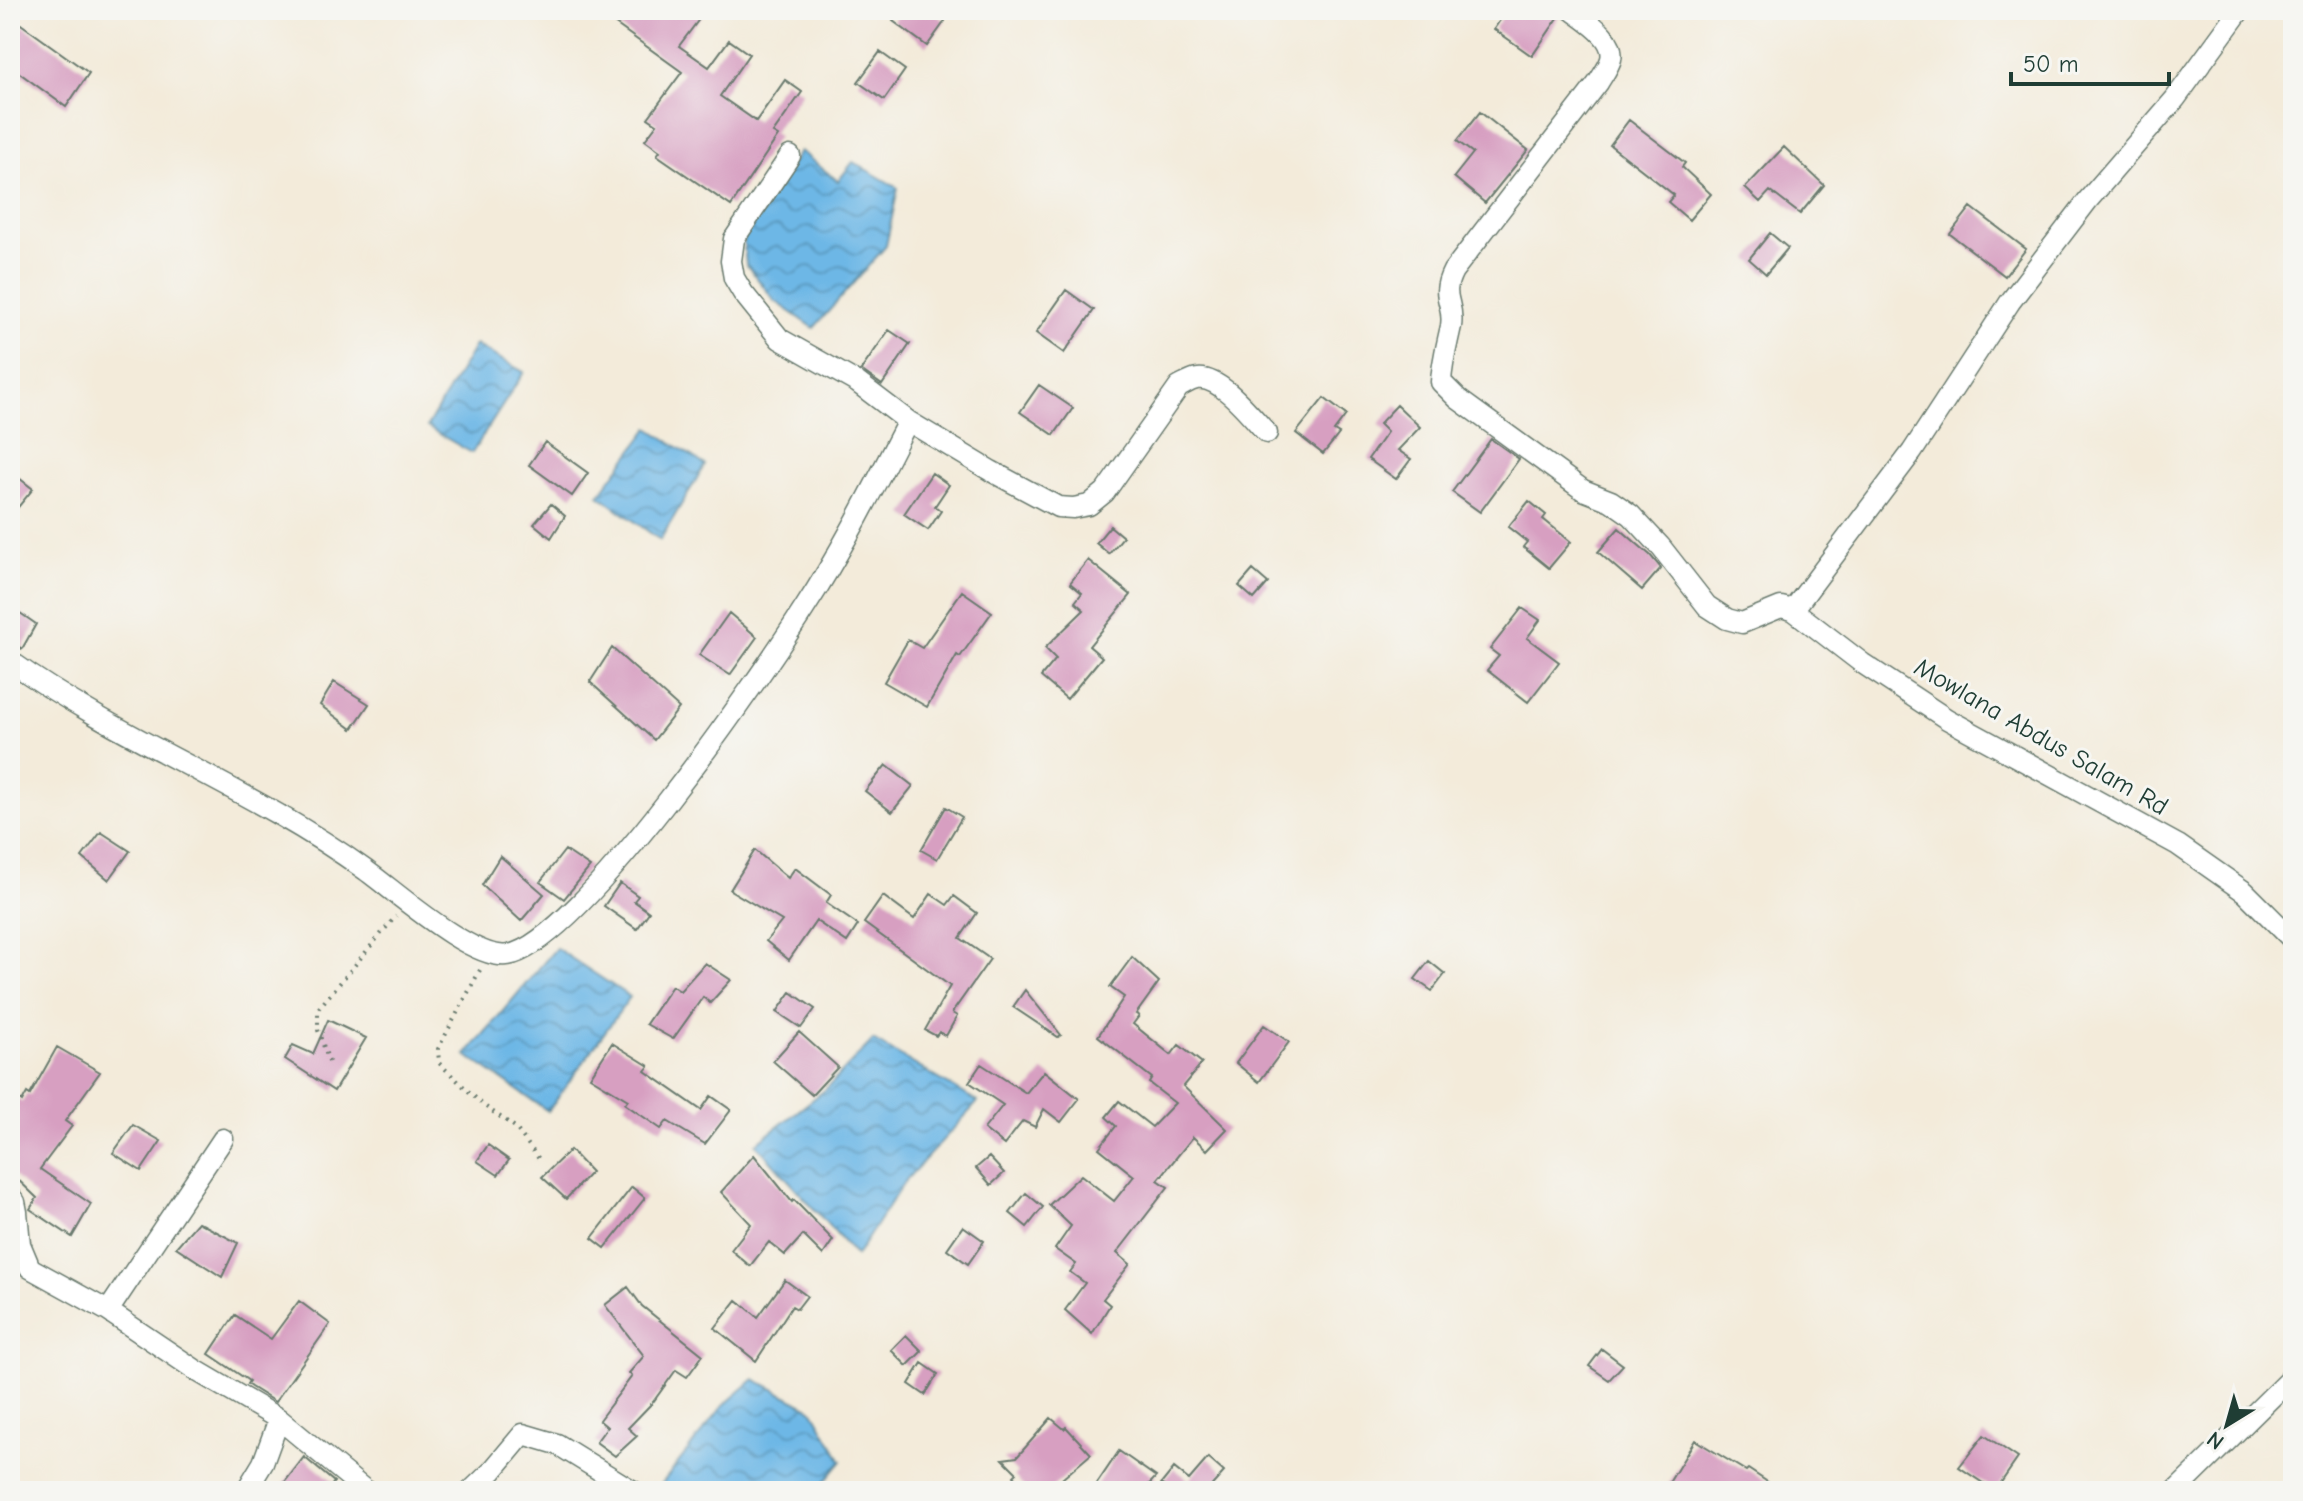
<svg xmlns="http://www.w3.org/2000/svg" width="2303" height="1501" viewBox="0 0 2303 1501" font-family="'Comic Neue',sans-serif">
	<defs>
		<pattern id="water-waves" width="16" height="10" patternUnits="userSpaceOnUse" patternTransform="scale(2)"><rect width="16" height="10" fill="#6db7e6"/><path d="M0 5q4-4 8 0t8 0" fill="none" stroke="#5996bb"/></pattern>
	</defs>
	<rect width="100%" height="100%" fill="#f6f6f2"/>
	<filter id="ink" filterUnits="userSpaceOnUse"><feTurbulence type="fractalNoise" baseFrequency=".0125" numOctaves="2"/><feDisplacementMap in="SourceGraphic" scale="16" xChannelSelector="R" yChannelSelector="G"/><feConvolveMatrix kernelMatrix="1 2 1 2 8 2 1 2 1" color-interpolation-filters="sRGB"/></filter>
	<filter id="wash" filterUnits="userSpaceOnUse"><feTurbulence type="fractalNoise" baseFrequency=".006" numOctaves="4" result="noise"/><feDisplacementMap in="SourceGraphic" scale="32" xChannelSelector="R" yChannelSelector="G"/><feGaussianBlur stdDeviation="1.8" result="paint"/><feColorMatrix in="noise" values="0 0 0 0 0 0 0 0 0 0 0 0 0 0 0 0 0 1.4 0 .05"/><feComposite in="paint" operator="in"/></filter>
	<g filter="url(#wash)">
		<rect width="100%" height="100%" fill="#f3ebda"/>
		<path fill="url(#water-waves)" stroke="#467a8d" stroke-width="2" d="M800,151L838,181L853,162L898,188L886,246L814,328L775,301L746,264L743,238Z
			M475,345L524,372L472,453L427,427Z
			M649,428L705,465L660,540L599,495Z
			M556,948L630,997L548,1111L466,1055Z
			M873,1040L978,1102L904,1182L856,1256L756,1144L826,1089Z
			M754,1379L812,1409L842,1461L817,1491H656L723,1406Z"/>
		<g id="blocks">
			<path fill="#d79fc1" d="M596,10H706L679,46L709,67L729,40L749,54L720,96L756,121L785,80L802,92L773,133L778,136L731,206L657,155L660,151L645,140L657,124L648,118L682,72Z
				M901,10H929L945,21L927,46L893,21Z
				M1507,10H1559L1560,15L1532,56L1494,29Z
				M18,22L89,73L66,107L10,66V33Z
				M880,52L905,70L884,100L858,82Z
				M1480,112L1528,150L1485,203L1454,177L1473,153L1457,141Z
				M1629,120L1685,163L1682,167L1711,194L1689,220L1668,202L1674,195L1610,145Z
				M1784,147L1824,185L1800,214L1770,191L1760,202L1745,188Z
				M1971,207L2026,249L2005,276L1950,234Z
				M1770,233L1788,248L1766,274L1749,259Z
				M1066,290L1094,310L1064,353L1036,333Z
				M889,330L910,344L882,385L861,370Z
				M1039,385L1073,408L1054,435L1020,412Z
				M1324,398L1346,415L1334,431L1339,434L1323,454L1296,433Z
				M1397,405L1420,427L1398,450L1411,459L1396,479L1368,459L1387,432L1379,424Z
				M1491,439L1519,459L1480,512L1452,492Z
				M545,442L588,473L572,496L529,465Z
				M10,471L33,489L10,517Z
				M932,473L949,485L935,506L941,511L928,530L904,514Z
				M1529,501L1546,515L1543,519L1571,542L1549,568L1523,547L1527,542L1508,527Z
				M551,504L565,516L551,538L534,524Z
				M1110,526L1123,537L1109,554L1096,543Z
				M1619,528L1650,555L1661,568L1642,590L1598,552Z
				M1088,560L1131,595L1089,646L1102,657L1067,699L1041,677L1056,659L1045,648L1084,610L1075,602L1082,593L1070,583Z
				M1253,570L1268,583L1254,599L1239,586Z
				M962,591L992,612L960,657L957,655L927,707L884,682L908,640L922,648Z
				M10,606L36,624L22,649L10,640Z
				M1522,608L1540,620L1527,638L1559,662L1528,702L1487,670L1499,656L1490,649Z
				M729,613L757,637L730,675L699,655Z
				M612,648L679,708L654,740L590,682Z
				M334,682L369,704L352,729L320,705Z
				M886,765L913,786L892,812L865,791Z
				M946,807L962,817L937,859L921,850Z
				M101,832L130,851L109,880L82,857Z
				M565,850L590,867L564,899L540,882Z
				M755,850L788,878L795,868L831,895L826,903L858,925L847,942L816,921L789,960L766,941L782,921L730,890Z
				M500,856L544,894L521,921L482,885Z
				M620,883L638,896L634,901L649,912L637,929L604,906Z
				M931,894L947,905L954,896L977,913L960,938L990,959L952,1013L957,1016L946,1036L939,1032L936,1036L925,1030L950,986L864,923L883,896L914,919Z
				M1132,957L1159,982L1136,1014L1139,1016L1133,1024L1171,1055L1179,1045L1202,1063L1183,1086L1227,1129L1207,1150L1193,1137L1158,1180L1168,1187L1117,1253L1130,1264L1103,1299L1110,1305L1092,1334L1065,1310L1085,1283L1070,1272L1076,1264L1055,1249L1071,1226L1049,1205L1081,1175L1114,1201L1134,1176L1099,1148L1116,1126L1106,1117L1119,1101L1152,1127L1175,1103L1149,1083L1152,1078L1098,1036L1124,997L1110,987Z
				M1429,961L1445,974L1432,991L1415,979Z
				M705,963L731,980L710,1003L703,997L673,1039L646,1024L672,986L680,991Z
				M1025,990L1061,1035L1058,1037L1013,1007Z
				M791,992L815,1009L801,1028L777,1012Z
				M328,1020L366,1038L334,1091L285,1059L293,1045L313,1054Z
				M1264,1025L1289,1042L1259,1082L1236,1063Z
				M799,1032L838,1067L812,1095L773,1061Z
				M612,1043L649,1066L645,1071L701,1110L711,1096L731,1110L705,1144L667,1121L661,1129L625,1104L628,1100L590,1077Z
				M57,1047L100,1072L65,1121L72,1126L40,1169L91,1204L72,1237L30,1209L37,1198L10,1172V1092L22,1102L27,1093L30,1095Z
				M981,1064L1026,1093L1044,1071L1079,1099L1061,1122L1044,1109L1035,1127L1023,1121L1004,1145L984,1129L1003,1105L969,1082Z
				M133,1125L161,1141L141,1171L113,1153Z
				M488,1145L509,1160L498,1175L477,1161Z
				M570,1150L591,1172L566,1199L542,1177Z
				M754,1155L792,1202L794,1200L833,1240L823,1255L803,1235L785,1255L769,1242L750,1266L731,1250L751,1224L721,1192Z
				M989,1157L1004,1173L991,1185L976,1168Z
				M632,1187L645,1198L605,1248L592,1238Z
				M1026,1193L1043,1207L1027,1227L1010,1213Z
				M198,1222L238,1243L222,1277L176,1247Z
				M963,1226L984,1241L968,1264L947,1249Z
				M785,1280L807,1296L797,1309L792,1306L756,1361L715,1328L737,1300L758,1317Z
				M628,1287L642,1306L703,1355L687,1377L676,1370L653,1402L628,1428L637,1436L615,1456L596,1442L607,1427L599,1420L632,1376L629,1373L644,1356L605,1305Z
				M299,1301L330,1324L275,1402L251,1387L247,1384L249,1381L209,1354L235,1315L271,1339Z
				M906,1335L922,1351L907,1366L891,1350Z
				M1602,1349L1623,1365L1609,1380L1589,1366Z
				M922,1363L938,1374L925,1395L909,1384Z
				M1051,1418L1064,1429L1066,1427L1091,1454L1048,1491H1028L1014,1476L1017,1473L1003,1459L1017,1457Z
				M1984,1435L2018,1458L1995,1491L1959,1467Z
				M1695,1440L1746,1471L1748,1469L1781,1491H1664Z
				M1119,1451L1156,1477L1143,1491H1092Z
				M304,1457L334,1482L327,1491H278Z
				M1208,1458L1224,1472L1207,1491H1170L1161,1484L1174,1468L1189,1480Z"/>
		</g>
	</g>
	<g filter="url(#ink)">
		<use href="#blocks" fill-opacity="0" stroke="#697a6e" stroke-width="2"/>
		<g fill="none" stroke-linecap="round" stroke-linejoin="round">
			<g stroke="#697a6e" stroke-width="23">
				<path id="minor" d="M1572,10C1586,21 1616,38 1611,59C1609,67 1602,76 1598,83L1453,271C1439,298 1455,302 1451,326C1447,345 1442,362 1441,382L1458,399L1583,490L1611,501L1631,515L1660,546L1707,606L1727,619L1742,623L1781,607L1793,610L1862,663L1947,719L2178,845L2245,892L2293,940
					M790,156L734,239L731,261L734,278L743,293L780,339L858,383L908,421L991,471L1058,507L1073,508L1089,505L1105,492L1179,387C1185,384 1191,380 1197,379C1220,375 1252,417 1267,433
					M1793,610L1912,452L2010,302L2088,200L2175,99L2240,10
					M10,661C122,741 253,789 364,869C394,890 472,961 508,955C578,944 761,676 804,609C843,549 875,485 908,421
					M10,1196L15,1202L17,1212L20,1244L30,1268L108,1311L197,1371L279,1419L366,1491
					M108,1311L223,1139
					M246,1491L263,1463L279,1419
					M471,1491L492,1471L523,1434L557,1444L633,1491
					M2176,1491L2293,1376"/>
			</g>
			<path stroke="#697a6e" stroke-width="4" stroke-dasharray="2 6" stroke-linecap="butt" d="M480,970L438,1049L439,1063L483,1105L515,1127L539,1159
				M329,1062L318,1030V1009L396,916"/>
			<use href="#minor" stroke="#fff" stroke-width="20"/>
		</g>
	</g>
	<g text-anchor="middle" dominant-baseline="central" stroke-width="6" stroke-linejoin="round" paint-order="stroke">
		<g font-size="26" fill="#1f3d34" stroke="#f6f6f2">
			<text transform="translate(2041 737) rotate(30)">Mowlana Abdus Salam Rd</text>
		</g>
	</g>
	<rect width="2303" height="1501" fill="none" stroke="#f6f6f2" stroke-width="40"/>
	<g transform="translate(2227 1425) rotate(217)" stroke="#f6f6f2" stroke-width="6" paint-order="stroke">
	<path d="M0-6L14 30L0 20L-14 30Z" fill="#1f3d34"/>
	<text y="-12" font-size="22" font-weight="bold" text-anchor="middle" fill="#1f3d34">N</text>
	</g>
	<path d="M2011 72v12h158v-12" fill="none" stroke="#1f3d34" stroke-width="4"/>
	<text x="2023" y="72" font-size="24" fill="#1f3d34" stroke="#f6f6f2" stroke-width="6" paint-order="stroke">50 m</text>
</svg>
